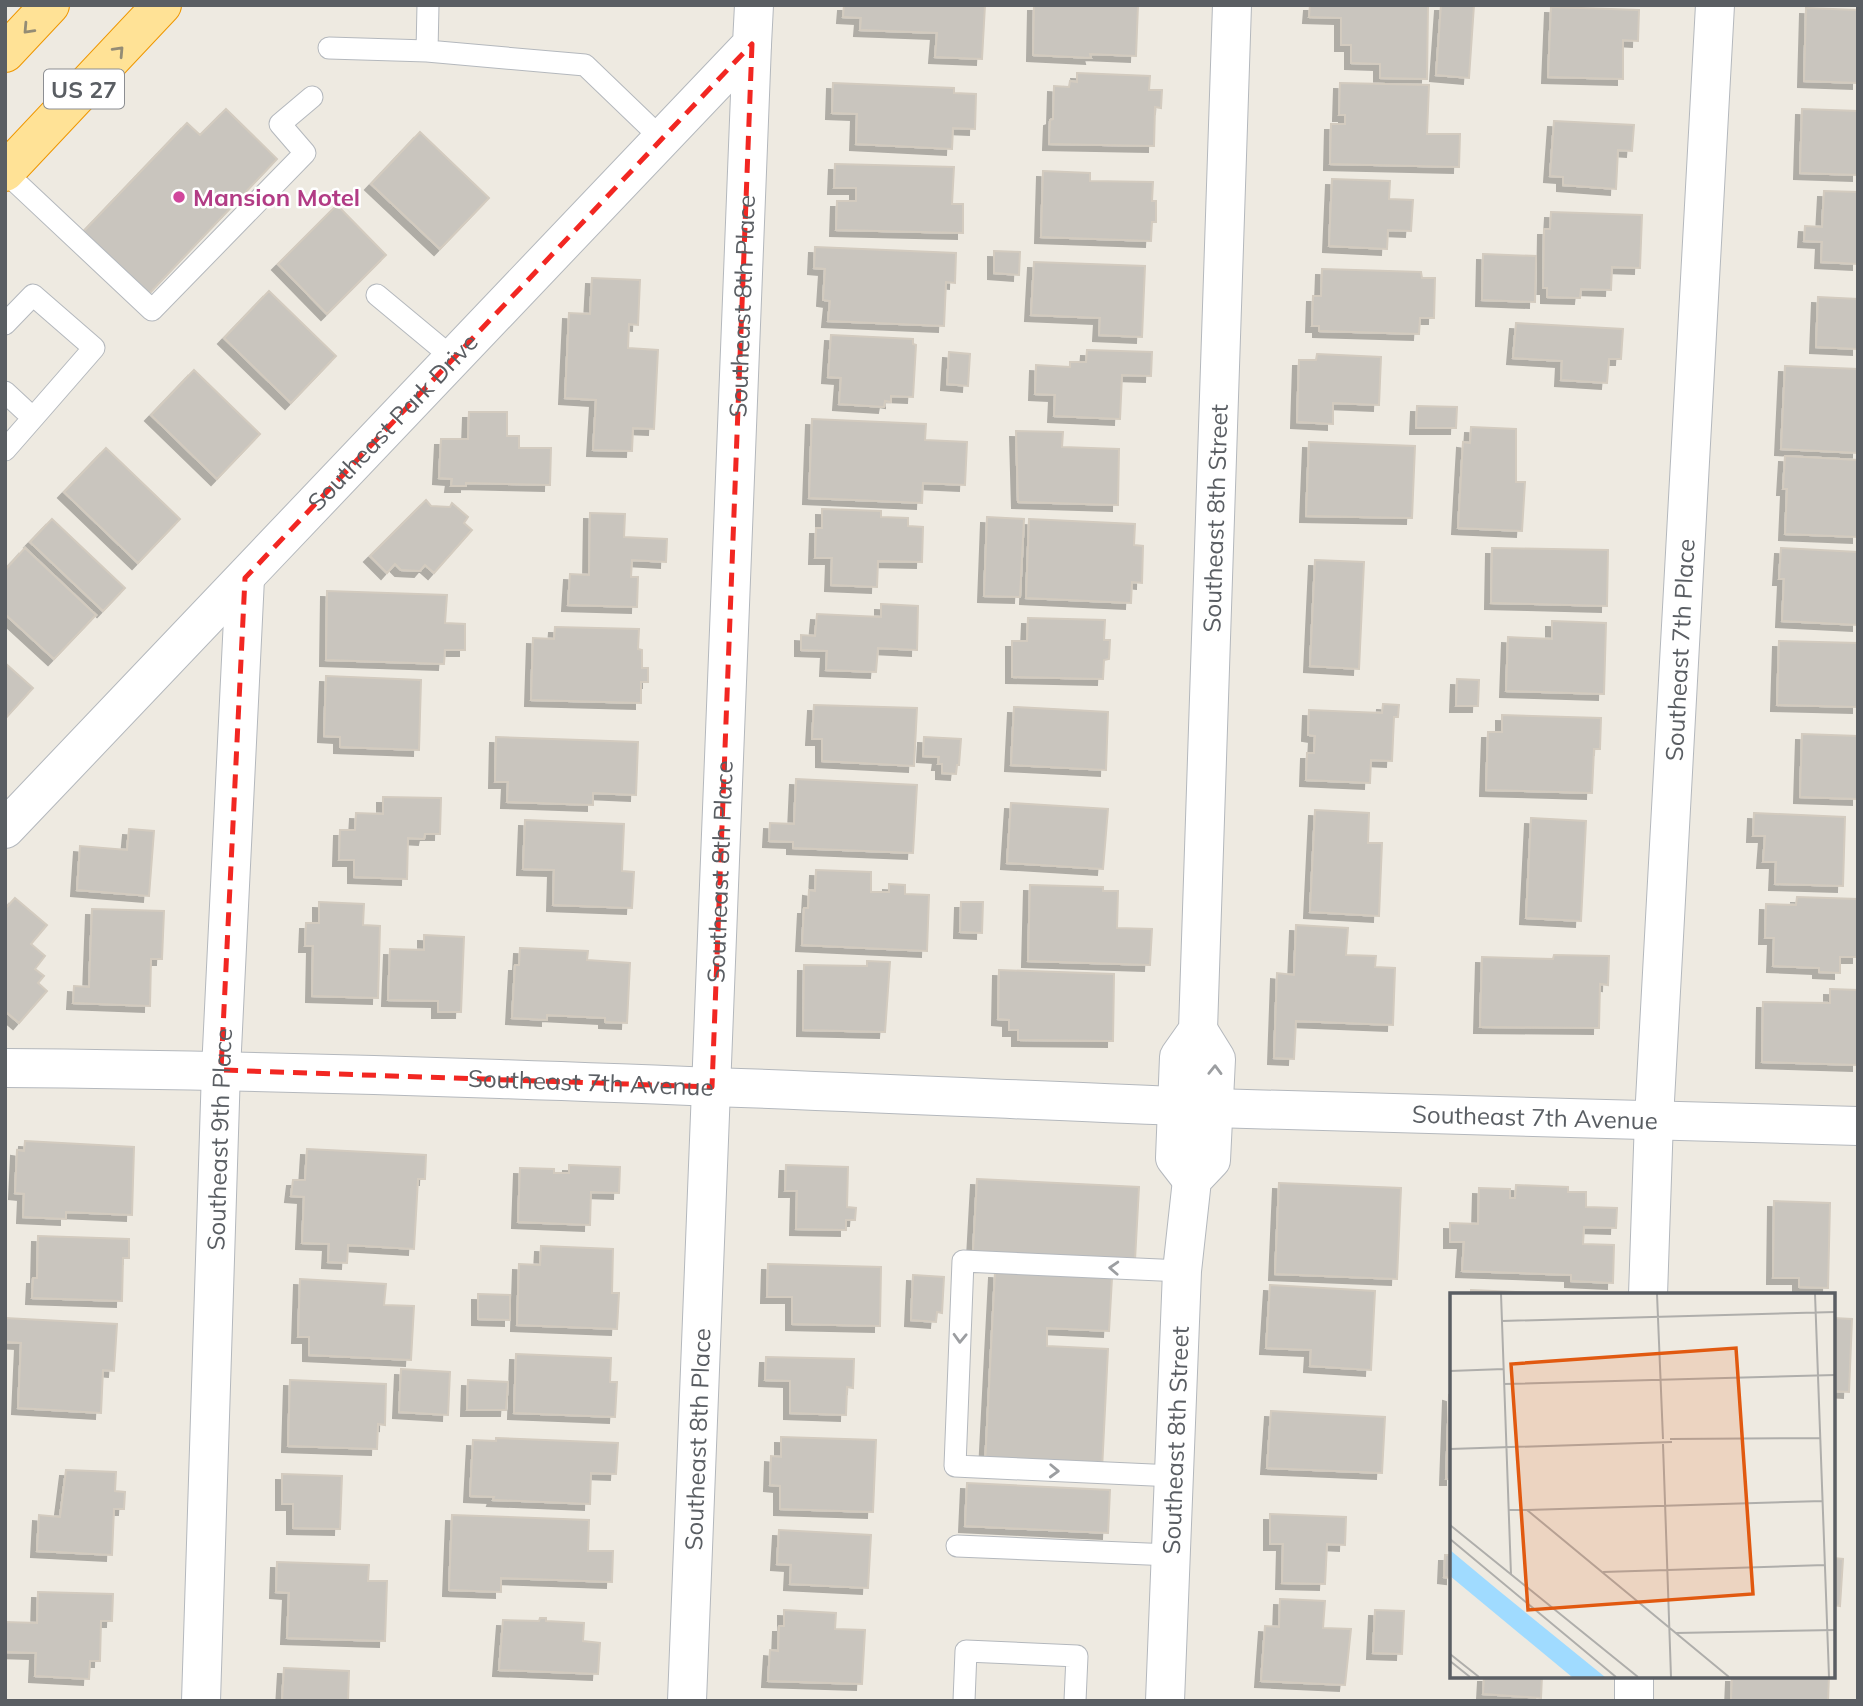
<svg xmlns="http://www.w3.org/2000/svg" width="1863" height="1706" viewBox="0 0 1863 1706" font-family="Mulish,sans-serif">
	<defs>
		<filter id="shadow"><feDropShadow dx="-6" dy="6" stdDeviation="0" flood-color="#0004"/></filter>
	</defs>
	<rect width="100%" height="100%" fill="#eeeae1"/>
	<path fill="#c9c5be" stroke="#d3cbbf" stroke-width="2" filter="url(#shadow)" d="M844,5H985L982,59L935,57L937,33L860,30L861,18L843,17Z
		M1034,5H1138L1136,56L1090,54L1091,58L1033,55Z
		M1310,5H1428L1427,79L1380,78V64L1351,63V45H1341V18L1309,17Z
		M1441,5H1474L1469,78L1436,75Z
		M1551,7L1639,10L1638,41L1623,40V79L1548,77Z
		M1806,8L1858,10V83L1804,81Z
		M1077,73L1150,76L1149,90H1162L1161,108L1155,107L1154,146L1049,144L1050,120L1053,119L1054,86L1069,87L1070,81L1077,82Z
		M833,83L954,88V93L976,94L975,129L953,128L952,149L856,144L857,114L832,113Z
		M1340,83L1429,85L1427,134H1460L1459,167L1330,164L1331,124H1345V115H1339Z
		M226,109L277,159L145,298L80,235L187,123L200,135Z
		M1802,109L1858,111V175L1800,173Z
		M1554,121L1634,125L1632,151L1618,150L1616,189L1563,185V177L1550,176Z
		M420,132L489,198L440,249L371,184Z
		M835,164L954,167L952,204H963V233L836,230L837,201H856V188H834Z
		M1043,171L1090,173V181L1153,182L1152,201H1156V222H1152L1151,241L1041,237Z
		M1332,179L1390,181L1389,199L1413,200L1411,231L1388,230L1387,249L1329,246Z
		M1824,191L1858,192V264L1821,262L1822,242L1804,241L1805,226L1822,227Z
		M337,205L386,255L327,314L278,264Z
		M1551,212L1642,215L1640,268L1612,267L1611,290L1581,289L1580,298L1547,297V288H1543L1544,229H1550Z
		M815,247L956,253L955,283L946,282L944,326L828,321L830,301L823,300L825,269L814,268Z
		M994,251L1020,252L1019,275L994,273Z
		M1483,254L1536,256L1535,302L1482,300Z
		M1034,262L1145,266L1142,337L1099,335L1100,318L1031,315Z
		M1322,269L1421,272L1422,278H1435L1434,318H1420L1419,334L1319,331V326H1312L1313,296H1321Z
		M592,278L640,280L638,325L629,324L628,348L658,350L654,429L633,428L632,451L593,450L596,400L565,398L569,313L590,314Z
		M269,291L336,356L291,403L224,338Z
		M1818,297L1858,299V349L1816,347Z
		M1516,323L1623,329L1621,359H1609L1607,383L1561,380L1562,361L1513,358Z
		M831,335L913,339V344L916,345L913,397L891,396V402L885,401L884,407L839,404L841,378L828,377Z
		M1087,350L1152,352L1151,376L1122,375L1120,419L1054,416L1055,395L1035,394L1036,365L1070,367V362H1086Z
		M949,352L970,354L968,386L947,384Z
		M1317,354L1381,357L1379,405L1333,403V424L1297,422L1299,360H1316Z
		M1785,366L1858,369V453L1781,449Z
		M194,370L260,434L217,479L151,415Z
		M1417,406L1457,407L1456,428H1416Z
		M469,412H507V436H519V448H551L550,485L466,483V486H451L452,479L439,478L441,439H468Z
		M812,419L926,424L925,440L967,442L965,485L923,483L922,503L809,498Z
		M1471,427L1516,429V482H1525L1522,531L1458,528L1463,442L1470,443Z
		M1016,431L1063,432L1062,447L1119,449L1118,505L1018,502Z
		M1309,442L1415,446L1412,518L1306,516Z
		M106,448L180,519L138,563L64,492Z
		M1785,456L1858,460V537L1785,534L1787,489H1783Z
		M426,500L431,506L450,507L452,503L468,517L464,523L472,530L434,573L425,565L420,571L401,570L395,564L387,573L370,556Z
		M822,509L881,511V517L908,518V526L923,527L922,562L878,561L877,587L831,585L832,558H815L816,528H822Z
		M590,513L625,514L624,537L667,539L666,562L632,560L631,577H638L637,607L568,605L570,574L589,575Z
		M987,517L1024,519L1020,597L984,596Z
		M52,519L125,588L103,611L30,542Z
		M1029,519L1135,524L1134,545L1143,546L1142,583L1132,582L1131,603L1026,598Z
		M25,548L96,615L54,659L5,614V570Z
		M1492,548L1608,550L1607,606L1491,603Z
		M1781,548L1858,552V625L1782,621L1784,579H1779Z
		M1315,560L1364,562L1359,669L1310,666Z
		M327,591L447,595L445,623L465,624V650H445L444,664L326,660Z
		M881,604L918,606L917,650L878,648L876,672L826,670L827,651L801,650V635L815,636L817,614L881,617Z
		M1028,618L1105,620L1104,640H1110L1109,659L1104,660L1103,679L1012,677V641H1027Z
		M1552,621L1606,623L1604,694L1506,691L1508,637L1552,639Z
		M555,627L639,629L638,649L642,650V668H648V682H641V703L531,700L533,638L554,639Z
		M1779,641L1858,643V707L1777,705Z
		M5,663L33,688L5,719Z
		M326,676L421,680L419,750L340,747V737L324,736Z
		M1457,679L1479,680L1478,706H1456Z
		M1383,704L1399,705L1398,717H1394L1392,761L1371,760L1370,783L1306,780L1307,753H1314L1315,736L1308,735L1309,710L1382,713Z
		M814,705L917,708L914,766L822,761V739H812Z
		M1014,707L1108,712L1106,770L1011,765Z
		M1502,715L1601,718L1600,749H1594L1592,793L1486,790L1488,732H1502Z
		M1802,734L1858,736V799L1800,797Z
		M496,737L638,742L636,795L593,793V805L507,802L508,782H495Z
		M924,737L961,739L959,765H957L956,774L942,773V764H938L939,757L923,756Z
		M796,779L917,785L913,853L793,848V842L769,841L770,823L794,824Z
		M383,797L441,798L440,834H425L424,839L408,838L407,879L354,877V860H339L340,830H355L356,813L383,814Z
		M1011,803L1108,809L1103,869L1007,863Z
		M1315,810L1369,813L1368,843H1382L1379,916L1310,912Z
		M1754,813L1845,817L1843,886L1775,884L1776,862H1763L1765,836H1753Z
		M1531,818L1586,821L1581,921L1526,918Z
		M525,820L624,824L622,871L634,872L632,908L553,905L554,870L523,869Z
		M129,829L154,831L149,896L77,890L80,846L127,850Z
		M816,870L871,872V892H889V884L905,885V894L929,895L927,951L802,945L804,908H808L809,890L815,891Z
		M1030,885L1103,887V891H1118L1117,928L1152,929L1150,965L1028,961Z
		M1797,897L1858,899V957H1840V973L1819,972V968L1773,966L1774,938H1765L1766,904L1796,905Z
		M15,898L47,925L31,944L45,956L35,969L44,976L38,983L47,991L19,1023L5,1011V909Z
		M319,902L364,904L363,925L380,926L378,998L312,996L313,946H305L306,923H319Z
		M961,902H983L982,933L960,932Z
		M92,909L164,911L162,959H151L150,1006L73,1003L74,986L89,987Z
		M1296,925L1348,928L1346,955L1376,956L1375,967L1395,968L1393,1025L1296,1021L1294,1059L1274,1058L1277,973L1294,975Z
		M424,935L464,937L461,1012H438V1001L388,1000L390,949L424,950Z
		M520,948L588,951L587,960L630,963L627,1023L605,1022V1018L547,1015V1020L512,1018L515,965H519Z
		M1554,955L1609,956L1608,985L1600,984L1599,1028L1480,1027L1482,957L1553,959Z
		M867,961L890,962L885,1032L803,1030L804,965L867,966Z
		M999,970L1114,974L1113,1041L1018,1040V1030H1009V1020L998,1019Z
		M1830,989L1858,990V1065L1762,1062L1763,1002L1830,1003Z
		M25,1141L134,1147L132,1215L66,1212V1219L23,1217L24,1194L15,1193L17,1150L24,1151Z
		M307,1149L426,1155L425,1179H418L414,1249L348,1245L347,1263L328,1262L329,1244L302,1243L304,1197L291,1196L293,1180H305Z
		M569,1165L620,1167L619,1193L591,1192L590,1225L518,1222L520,1168L554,1169V1173H569Z
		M786,1165L848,1167L847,1207L856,1208L855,1220H846V1230L796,1229L797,1191H785Z
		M977,1179L1139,1187L1135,1260L973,1251Z
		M1279,1183L1401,1188L1397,1279L1275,1274Z
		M1516,1185L1568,1187V1192H1586V1207L1617,1208L1616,1228L1584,1227L1583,1244L1614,1245L1613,1283L1571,1281V1275L1462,1271L1464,1242H1450V1223L1478,1224L1479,1188L1510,1189V1198H1515Z
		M1774,1201L1830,1203L1828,1288L1799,1287V1278H1773Z
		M38,1236L129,1239V1258H123L122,1301L32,1298L33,1278H37Z
		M541,1246L613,1249L612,1293H619L617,1329L517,1325L519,1264L540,1265Z
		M768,1264L881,1267L880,1326L792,1324V1297H767Z
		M995,1272L1112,1278L1109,1331L1047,1328V1346L1108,1349L1102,1470L985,1464Z
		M913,1275L944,1277L942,1313L937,1312L936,1322L911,1320Z
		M300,1279L386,1284L384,1305L414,1306L411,1360L309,1355V1337H298Z
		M1270,1285L1375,1291L1371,1370L1310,1366L1311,1350L1266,1348Z
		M1471,1290L1560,1294V1295H1471Z
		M478,1294L510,1295V1320L478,1319Z
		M5,1318L117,1324L114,1371L103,1370L101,1413L18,1408L21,1343L5,1342Z
		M1833,1318L1852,1319L1849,1392L1833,1391Z
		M516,1354L611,1358L610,1382H617L615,1417L514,1413Z
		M766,1357L854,1359L853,1388L847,1387L846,1415L790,1413V1381L765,1380Z
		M401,1369L450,1372L448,1415L399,1412Z
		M290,1380L386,1384L385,1425L378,1424L377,1449L288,1446Z
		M468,1380L508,1382L506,1410H467Z
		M1449,1395L1452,1396V1479H1446Z
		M1271,1411L1385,1417L1382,1473L1267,1468Z
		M781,1437L876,1440L873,1512L780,1509V1486L770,1485L771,1456L781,1457Z
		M496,1438L618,1443L616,1474L591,1473L590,1504L493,1500L494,1497L470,1496L473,1440L496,1441Z
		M66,1470L116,1472L115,1491L125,1492L124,1509H114L112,1555L37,1551L39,1515L60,1517Z
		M282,1474L342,1476L340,1529L293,1528V1504H282Z
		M967,1483L1110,1490L1108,1533L965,1526Z
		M1270,1514L1346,1517L1345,1545L1327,1544L1325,1584L1282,1583L1283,1544H1270Z
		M452,1515L589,1520L588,1551H613L612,1582L501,1578V1592L449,1590Z
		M779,1530L871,1535L868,1588L790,1584L791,1565L777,1564Z
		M1445,1555H1452V1578L1444,1577Z
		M1833,1558L1843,1559L1840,1606L1833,1605Z
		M277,1562L369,1565L368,1581H387L385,1641L287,1638L289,1593L276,1592Z
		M38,1592L113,1594L112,1621H101L100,1661H90L89,1679L35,1676L36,1653L5,1652V1622L37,1623Z
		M1280,1599L1325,1601L1323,1628L1351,1629L1345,1685L1261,1681L1265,1626L1279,1627Z
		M784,1610L836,1613L835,1629L865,1630L862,1684L768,1681L770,1650L778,1651L779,1626H784Z
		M1375,1610L1404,1611L1402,1654L1373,1653Z
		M540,1618H546V1621L584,1623L583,1641L600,1643L598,1674L499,1670L503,1620L539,1621Z
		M284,1668L349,1671L348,1701H282Z
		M1484,1676H1542L1541,1698L1483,1694Z
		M1732,1676H1829L1828,1701H1731Z"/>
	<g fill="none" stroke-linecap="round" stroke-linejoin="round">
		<g stroke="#b4b8bd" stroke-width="23">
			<path id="service" d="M428,5L427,51L585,65L662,139
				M329,48L427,51
				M5,172L152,310L305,153L280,124L312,97
				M377,295L454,359
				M5,324L33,295L94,348L33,418L5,392
				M5,450L33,418
				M1174,1476L955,1466L963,1261L1182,1271
				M957,1546L1171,1555
				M964,1701L966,1651L1077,1656L1075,1701"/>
		</g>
		<g stroke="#b4b8bd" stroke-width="40">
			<g id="minor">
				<path id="s1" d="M5,829L752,44L754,5"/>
				<path id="s2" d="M5,1068C396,1071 787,1090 1177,1106"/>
				<path id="s3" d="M1213,1108L1858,1126"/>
				<path id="s4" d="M1648,1295L1654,1119L1715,5"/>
				<path id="s5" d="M201,1701L221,1070L245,578"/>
				<path id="s6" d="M687,1701L752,44"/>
				<path d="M1634,1701V1676"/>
			</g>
		</g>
		<g stroke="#b4b8bd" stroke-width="40">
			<g id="tertiary">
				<path id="s7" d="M1192,1180L1175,1158L1179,1057L1198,1030L1232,5"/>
				<path id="s8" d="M1165,1701L1182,1271L1192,1180L1211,1160L1216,1059L1198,1030"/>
			</g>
		</g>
		<g stroke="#ef9700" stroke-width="40">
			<path id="trunk" d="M5,53L50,5
				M5,172L162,5"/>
		</g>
		<use href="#service" stroke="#fff" stroke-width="21"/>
		<use href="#minor" stroke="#fff" stroke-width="38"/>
		<use href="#tertiary" stroke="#fff" stroke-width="38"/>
		<use href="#trunk" stroke="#ffe296" stroke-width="38"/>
	</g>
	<defs><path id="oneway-chevron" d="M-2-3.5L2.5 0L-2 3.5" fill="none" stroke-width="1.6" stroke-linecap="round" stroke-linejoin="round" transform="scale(1.75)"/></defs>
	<g stroke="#948c75">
		<use href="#oneway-chevron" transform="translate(28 29) rotate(133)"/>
		<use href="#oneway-chevron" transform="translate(119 51) rotate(-47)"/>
	</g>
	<g stroke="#9c9ea1">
		<use href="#oneway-chevron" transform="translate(1215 1070) rotate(-89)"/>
		<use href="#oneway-chevron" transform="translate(1114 1268) rotate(-177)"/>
		<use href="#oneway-chevron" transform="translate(960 1338) rotate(92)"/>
		<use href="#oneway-chevron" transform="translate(1054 1471) rotate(2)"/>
	</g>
	<path fill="none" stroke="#f22722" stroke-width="5" stroke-dasharray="14 9" stroke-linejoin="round" d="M752,44L712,1087L221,1070L245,578Z"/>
	<circle fill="#d1479c" stroke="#fff" stroke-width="2.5" cx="179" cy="197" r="7"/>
	<g text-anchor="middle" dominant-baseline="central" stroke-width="5" stroke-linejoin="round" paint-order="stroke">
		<rect fill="#fff" stroke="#8c8e92" stroke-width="2" x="44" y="69.5" width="80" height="39" rx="5"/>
		<g font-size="23" font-weight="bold" fill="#5a5e63">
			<text x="84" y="89">US 27</text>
		</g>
		<g font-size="24" font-weight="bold" fill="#b23c85" stroke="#fff" text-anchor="start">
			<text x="193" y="197">Mansion Motel</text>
		</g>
		<g font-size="24" fill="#5a5e63" stroke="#fff">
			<text stroke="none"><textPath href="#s6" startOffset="1396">Southeast 8th Place</textPath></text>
			<text stroke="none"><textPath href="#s1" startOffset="562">Southeast Park Drive</textPath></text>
			<text stroke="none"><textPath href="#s7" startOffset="674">Southeast 8th Street</textPath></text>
			<text stroke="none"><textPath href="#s4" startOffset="646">Southeast 7th Place</textPath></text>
			<text stroke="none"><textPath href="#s6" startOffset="830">Southeast 8th Place</textPath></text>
			<text stroke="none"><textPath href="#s2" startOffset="586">Southeast 7th Avenue</textPath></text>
			<text stroke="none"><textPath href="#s3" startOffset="322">Southeast 7th Avenue</textPath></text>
			<text stroke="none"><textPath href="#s5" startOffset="562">Southeast 9th Place</textPath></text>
			<text stroke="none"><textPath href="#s6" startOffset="262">Southeast 8th Place</textPath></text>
			<text stroke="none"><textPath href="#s8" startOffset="261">Southeast 8th Street</textPath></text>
		</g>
	</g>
	<g transform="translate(1450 1293)">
		<rect width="385" height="385" fill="#eeeae1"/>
		<path d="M0,257L48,297L155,384H122L0,283Z" fill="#a0dbff"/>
		<path fill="none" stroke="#afaeab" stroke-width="2" d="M51,1L61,282M207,1L213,146M365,1L379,384M52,28L385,19M0,78L54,76M54,91L385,82M220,146L370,145M213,151L221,384M0,156L222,149M59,217H77L279,384M77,217L373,208M0,232L188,384M0,246L166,384M153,279L375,272M226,340L385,337M0,361L29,384M0,368L20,384"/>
		<path fill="#e15910" fill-opacity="0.15" stroke="#e15910" stroke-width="3.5" d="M286,55L303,301L78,317L61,71Z"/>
		<rect width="385" height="385" fill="none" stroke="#5a5e63" stroke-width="3.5"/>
	</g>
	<rect width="1863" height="1706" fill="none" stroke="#5a5e63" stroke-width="14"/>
</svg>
